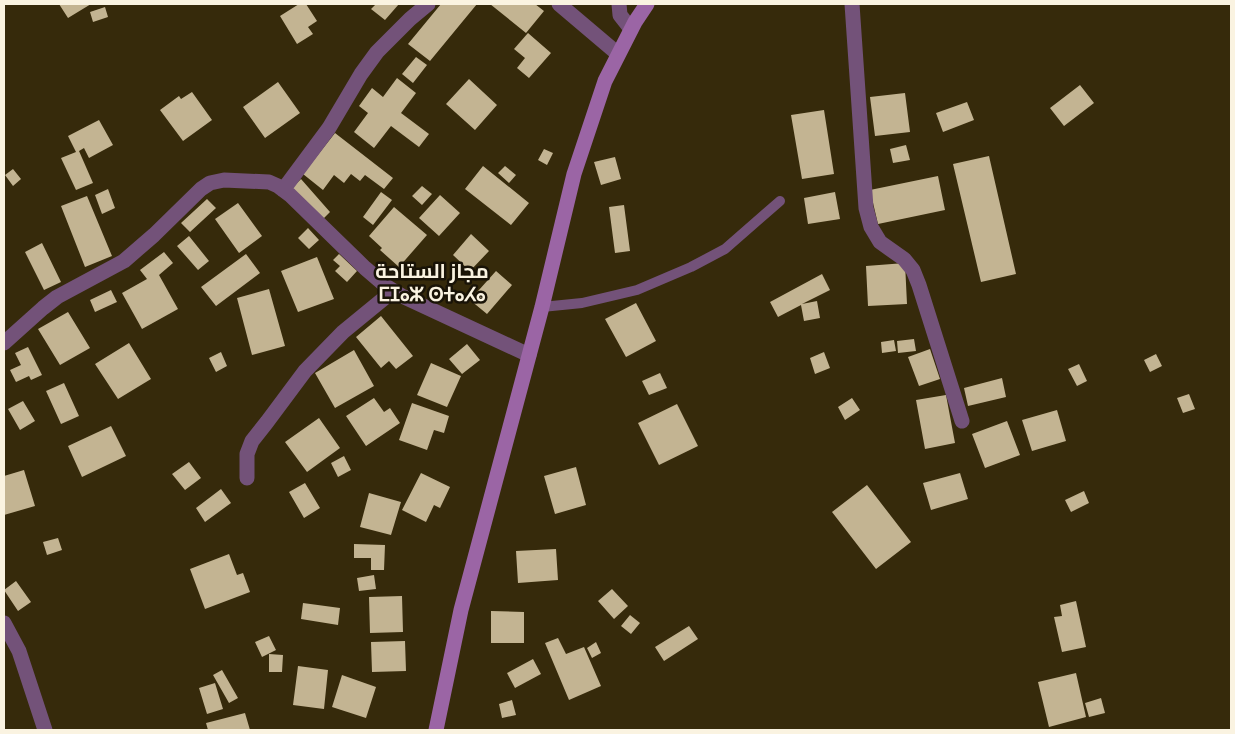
<svg xmlns="http://www.w3.org/2000/svg" width="1235" height="734" viewBox="0 0 1235 734" font-family="Manrope,Cairo,'Noto Sans Tifinagh',sans-serif">
	<rect width="100%" height="100%" fill="#362a0b"/>
	<path fill="#c3b492" d="M59,4H91L68,18Z
		M299,4H306L317,21L308,27L313,34L297,44L280,16Z
		M376,4H399L385,20L371,9Z
		M441,4H477L430,61L408,44Z
		M490,4H535L544,11L526,33Z
		M105,7L108,17L93,22L90,12Z
		M528,33L551,53L529,78L517,68L525,58L514,49Z
		M416,57L427,65L413,83L402,74Z
		M397,78L416,93L401,113L429,134L419,147L391,126L374,148L354,132L368,113L359,106L372,88L383,97Z
		M469,79L497,105L475,130L446,104Z
		M278,82L300,113L265,138L243,107Z
		M1080,85L1094,103L1064,126L1050,108Z
		M192,92L212,120L183,141L160,110L179,96L181,99Z
		M905,93L910,132L875,136L870,97Z
		M967,102L974,120L943,132L936,113Z
		M824,110L834,174L802,179L791,115Z
		M99,120L113,145L89,158L84,148L79,151L93,183L76,190L61,158L76,152L68,136Z
		M335,133L393,178L384,189L365,175L360,181L351,174L344,183L334,175L323,190L303,174Z
		M906,145L910,160L893,163L890,149Z
		M544,149L553,153L547,165L538,160Z
		M989,156L1016,274L981,282L953,164Z
		M615,157L621,179L601,185L594,162Z
		M483,166L529,203L511,225L465,189Z
		M505,166L516,175L509,183L498,173Z
		M13,169L21,179L13,186L5,175Z
		M938,176L945,210L878,224L870,190Z
		M301,179L330,212L321,221L292,188Z
		M422,186L432,194L422,205L412,196Z
		M108,189L115,208L102,214L95,195Z
		M381,192L392,200L373,225L363,217Z
		M835,192L840,219L808,224L804,198Z
		M440,195L460,213L439,236L419,218Z
		M87,196L112,256L85,267L61,206Z
		M207,199L216,208L190,232L181,223Z
		M238,203L262,236L239,253L215,219Z
		M624,205L630,251L615,253L609,207Z
		M394,207L427,235L399,267L380,250L382,248L369,236Z
		M308,228L319,240L309,249L298,238Z
		M471,234L489,251L470,271L453,255Z
		M189,236L209,261L198,270L177,246Z
		M42,243L61,282L44,290L25,252Z
		M164,252L173,263L159,275L178,309L142,329L122,293L147,279L140,270Z
		M246,254L260,273L216,306L201,287Z
		M339,254L357,271L347,282L335,271L340,266L333,260Z
		M317,257L334,299L298,312L281,271Z
		M905,263L907,304L868,306L866,266Z
		M496,271L512,285L487,314L470,300Z
		M822,274L830,290L802,304L817,301L820,318L804,321L801,305L778,317L770,302Z
		M269,289L285,346L252,355L237,298Z
		M111,290L117,302L95,312L90,300Z
		M636,303L656,341L626,357L605,319Z
		M68,312L90,348L60,365L38,329Z
		M381,316L413,356L396,369L389,361L381,368L356,337Z
		M914,339L916,351L898,353L897,341Z
		M894,340L896,351L882,353L881,342Z
		M129,343L151,379L118,399L95,364Z
		M467,344L480,360L462,374L449,359Z
		M28,347L42,375L31,380L29,376L16,382L10,370L21,365L15,353Z
		M930,349L940,379L919,386L908,357Z
		M354,350L374,386L335,408L315,373Z
		M221,352L227,366L216,372L209,358Z
		M824,352L830,368L815,374L810,358Z
		M1156,354L1162,366L1150,372L1144,360Z
		M431,363L461,376L447,407L417,395Z
		M1079,364L1087,381L1077,386L1068,369Z
		M660,373L667,388L649,395L642,381Z
		M1002,378L1006,397L968,406L964,388Z
		M64,383L79,416L61,424L46,391Z
		M1189,394L1195,409L1183,413L1177,398Z
		M946,395L955,443L925,449L916,400Z
		M374,398L384,412L390,408L400,423L366,446L346,416Z
		M852,398L860,410L845,420L838,407Z
		M23,401L35,421L20,430L8,409Z
		M412,403L449,416L444,433L434,430L427,450L399,440Z
		M677,404L698,446L659,465L638,423Z
		M1057,410L1066,441L1032,451L1022,420Z
		M319,418L340,448L307,472L285,442Z
		M1007,421L1020,455L985,468L972,434Z
		M111,426L126,456L82,477L68,446Z
		M344,456L351,470L338,477L331,463Z
		M189,462L201,478L185,490L172,474Z
		M576,467L586,505L555,514L544,476Z
		M24,470L35,506L4,515V476Z
		M421,473L450,487L440,508L434,505L426,522L402,510Z
		M960,473L968,499L931,510L923,483Z
		M305,483L320,508L304,518L289,492Z
		M867,485L911,542L876,569L832,512Z
		M221,489L231,503L205,522L196,508Z
		M1084,491L1089,503L1071,512L1065,500Z
		M369,493L401,502L391,535L360,527Z
		M58,538L62,550L47,555L43,542Z
		M354,544L385,545L384,570H371V558H354Z
		M556,549L558,580L518,583L516,551Z
		M229,554L237,575L243,573L250,592L205,609L190,569Z
		M374,575L376,589L359,591L357,578Z
		M16,581L31,602L18,611L4,590Z
		M612,589L628,606L614,619L598,601Z
		M402,596L403,632L370,633L369,597Z
		M1076,601L1086,647L1062,652L1054,617L1062,616L1060,605Z
		M303,603L340,608L338,625L301,619Z
		M491,611L524,612V643H491Z
		M630,615L640,623L631,634L621,626Z
		M689,626L698,639L664,661L655,647Z
		M269,636L276,650L262,657L255,642Z
		M558,638L566,654L584,647L601,686L569,700L545,643Z
		M405,641L406,671L372,672L371,642Z
		M596,642L601,653L592,658L587,648Z
		M269,654L283,655L282,672H269Z
		M533,659L541,674L515,688L507,673Z
		M298,666L328,670L324,709L293,705Z
		M222,670L238,698L229,703L213,675Z
		M1076,673L1086,717L1049,727L1038,682Z
		M342,675L376,687L366,718L332,707Z
		M215,683L223,709L207,714L199,688Z
		M1101,698L1105,713L1089,717L1085,703Z
		M512,700L516,715L502,718L499,704Z
		M245,713L250,730H208L206,723Z"/>
	<g fill="none" stroke-linecap="round" stroke-linejoin="round">
		<path stroke="#735279" stroke-width="10" d="M542,307L582,303L637,290L691,267L725,249L780,201"/>
		<path stroke="#735279" stroke-width="15" d="M559,4L618,54
			M619,4L620,15L631,29
			M852,4L866,208L871,227L880,242L904,259L913,270L919,285L962,421
			M283,190L329,128L361,74L377,52L410,19L428,4
			M4,343L43,308L57,297L124,261L154,235L201,189L210,183L224,180L269,182L278,186L290,195L365,268L386,286L402,296L529,355
			M247,478V454L252,441L267,422L305,371L343,332L393,291
			M4,623L19,651L45,730"/>
		<path stroke="#9b65a5" stroke-width="15" d="M436,730L461,610L542,307L574,174L605,81L635,22L647,4"/>
	</g>
	<g text-anchor="middle" dominant-baseline="central" stroke-width="5" stroke-linejoin="round" paint-order="stroke">
		<g font-size="20" font-weight="bold" fill="#faf3e1" stroke="#191307">
			<text x="432" y="270">مجاز الستاحة<tspan x="432" dy="23">ⵎⵊⴰⵣ ⵙⵜⴰⵃⴰ</tspan></text>
		</g>
	</g>
	<rect width="1235" height="734" fill="none" stroke="#faf3e1" stroke-width="10"/>
</svg>
